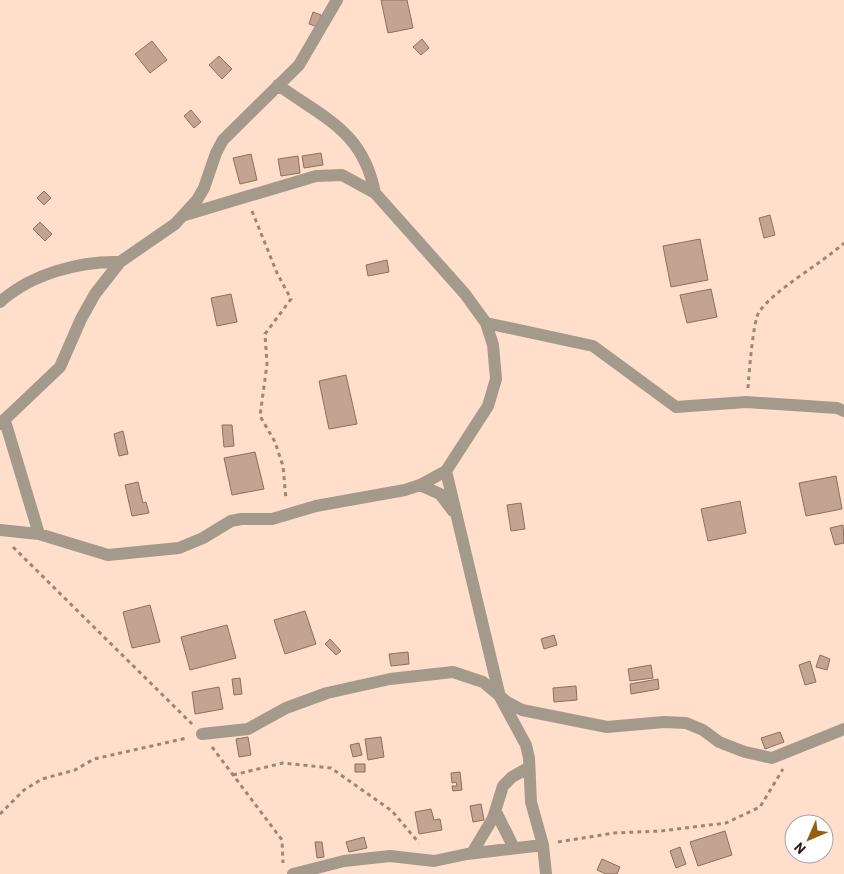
<svg xmlns="http://www.w3.org/2000/svg" width="844" height="874" viewBox="0 0 844 874" font-family="Barlow,sans-serif">
	<rect width="100%" height="100%" fill="#ffdfcb"/>
	<path fill="#c3a492" stroke="#8c6f5e" d="M381,0H407L413,28L388,33Z
		M313,12L321,15L318,27L309,24Z
		M422,39L429,48L421,55L413,47Z
		M152,41L167,60L150,73L135,54Z
		M219,56L232,69L222,79L209,65Z
		M191,110L201,122L194,128L184,116Z
		M321,153L323,165L304,168L302,156Z
		M251,154L257,180L240,184L233,158Z
		M298,156L300,173L281,176L278,159Z
		M44,191L51,198L44,205L37,198Z
		M770,215L775,235L764,238L759,218Z
		M40,222L52,234L45,241L33,229Z
		M700,239L708,280L671,287L663,246Z
		M387,260L389,272L368,276L366,265Z
		M711,289L717,317L687,323L680,295Z
		M231,294L237,322L217,326L211,298Z
		M346,375L357,424L329,429L319,381Z
		M222,425H232L234,446L224,447Z
		M123,431L128,454L119,456L114,434Z
		M255,452L264,489L232,495L224,458Z
		M836,476L842,509L806,516L799,483Z
		M138,482L143,503L146,502L149,513L132,516L125,485Z
		M740,501L746,533L708,541L701,509Z
		M521,503L525,529L511,531L507,505Z
		M843,525L844,543L835,545L830,528Z
		M150,605L160,642L132,648L123,612Z
		M305,611L316,644L285,654L274,620Z
		M227,625L236,658L190,670L181,637Z
		M554,635L557,645L544,649L541,639Z
		M330,639L341,651L336,655L325,644Z
		M408,652L409,664L391,666L389,654Z
		M820,655L830,659L827,670L816,667Z
		M810,661L816,682L805,685L799,665Z
		M651,665L653,678L630,681L628,669Z
		M240,678L242,694L234,695L232,679Z
		M658,679L659,689L631,694L630,684Z
		M576,686L577,700L554,702L553,688Z
		M219,687L223,709L195,714L192,692Z
		M780,732L784,742L765,749L761,738Z
		M248,737L251,755L239,757L236,739Z
		M381,737L384,757L368,760L365,739Z
		M359,743L362,755L353,757L350,745Z
		M355,764H365V772H355Z
		M460,772L462,790L453,791L452,786H457L456,782L452,783L451,773Z
		M481,804L484,820L473,822L470,806Z
		M431,809L434,820L440,819L442,830L419,834L415,812Z
		M725,831L732,855L698,866L690,842Z
		M364,837L367,848L349,852L346,842Z
		M315,842H322L324,857L317,858Z
		M680,847L686,864L676,868L670,851Z
		M602,859L620,867L617,874H606L597,870Z"/>
	<g fill="none" stroke-linecap="round" stroke-linejoin="round">
		<path stroke="#9c8678" stroke-width="3" stroke-dasharray="4 4" stroke-linecap="butt" d="M252,211L277,273L291,299L265,334L267,364L260,416L275,442L283,466L286,499
			M748,388C749,374 753,321 759,312C775,289 821,264 844,243
			M13,547L192,724
			M212,747L282,840L283,863
			M233,775L283,763L331,768L392,811L419,843
			M0,814L24,790L42,779L75,770L94,759L187,738
			M558,842L614,833L661,831L726,823L760,807L783,769"/>
		<path stroke="#a39a8b" stroke-width="12" d="M278,85C325,119 363,131 375,193
			M0,302C31,274 79,261 120,262
			M486,323L593,346L676,407L746,402L837,408L844,411
			M0,424L60,367L81,319L95,294L120,262L175,224L197,200L204,188L216,153L223,140L299,65L337,0
			M446,471L500,697L526,745L529,758L531,802L543,845
			M420,485L440,494L453,511
			M0,530L39,534L5,421
			M39,534L108,555L179,548L203,538L231,521L241,519H272L316,506L405,490L420,485L446,471L488,406L496,379L493,345L486,323L465,294L375,193L342,175L316,176L185,215
			M202,734L248,729L286,708L327,693L390,679L453,672L483,682L507,702L522,710L607,727L664,722L686,723L703,730L719,742L745,752L772,758L844,729
			M496,812L514,848
			M472,853L493,818L503,786L512,777L528,768
			M293,874L344,861L390,856L434,861L467,854L543,845L546,874"/>
	</g>
	<g transform="translate(809 839) rotate(225)"><circle r="24" fill="#ffffff" stroke="#aaa6a3"/>
	<path d="M0-4L9 19L0 12L-9 19Z" fill="#91610e"/>
	<text y="-8" font-size="14" font-weight="bold" text-anchor="middle" fill="#2b2019">N</text>
	</g>
</svg>
